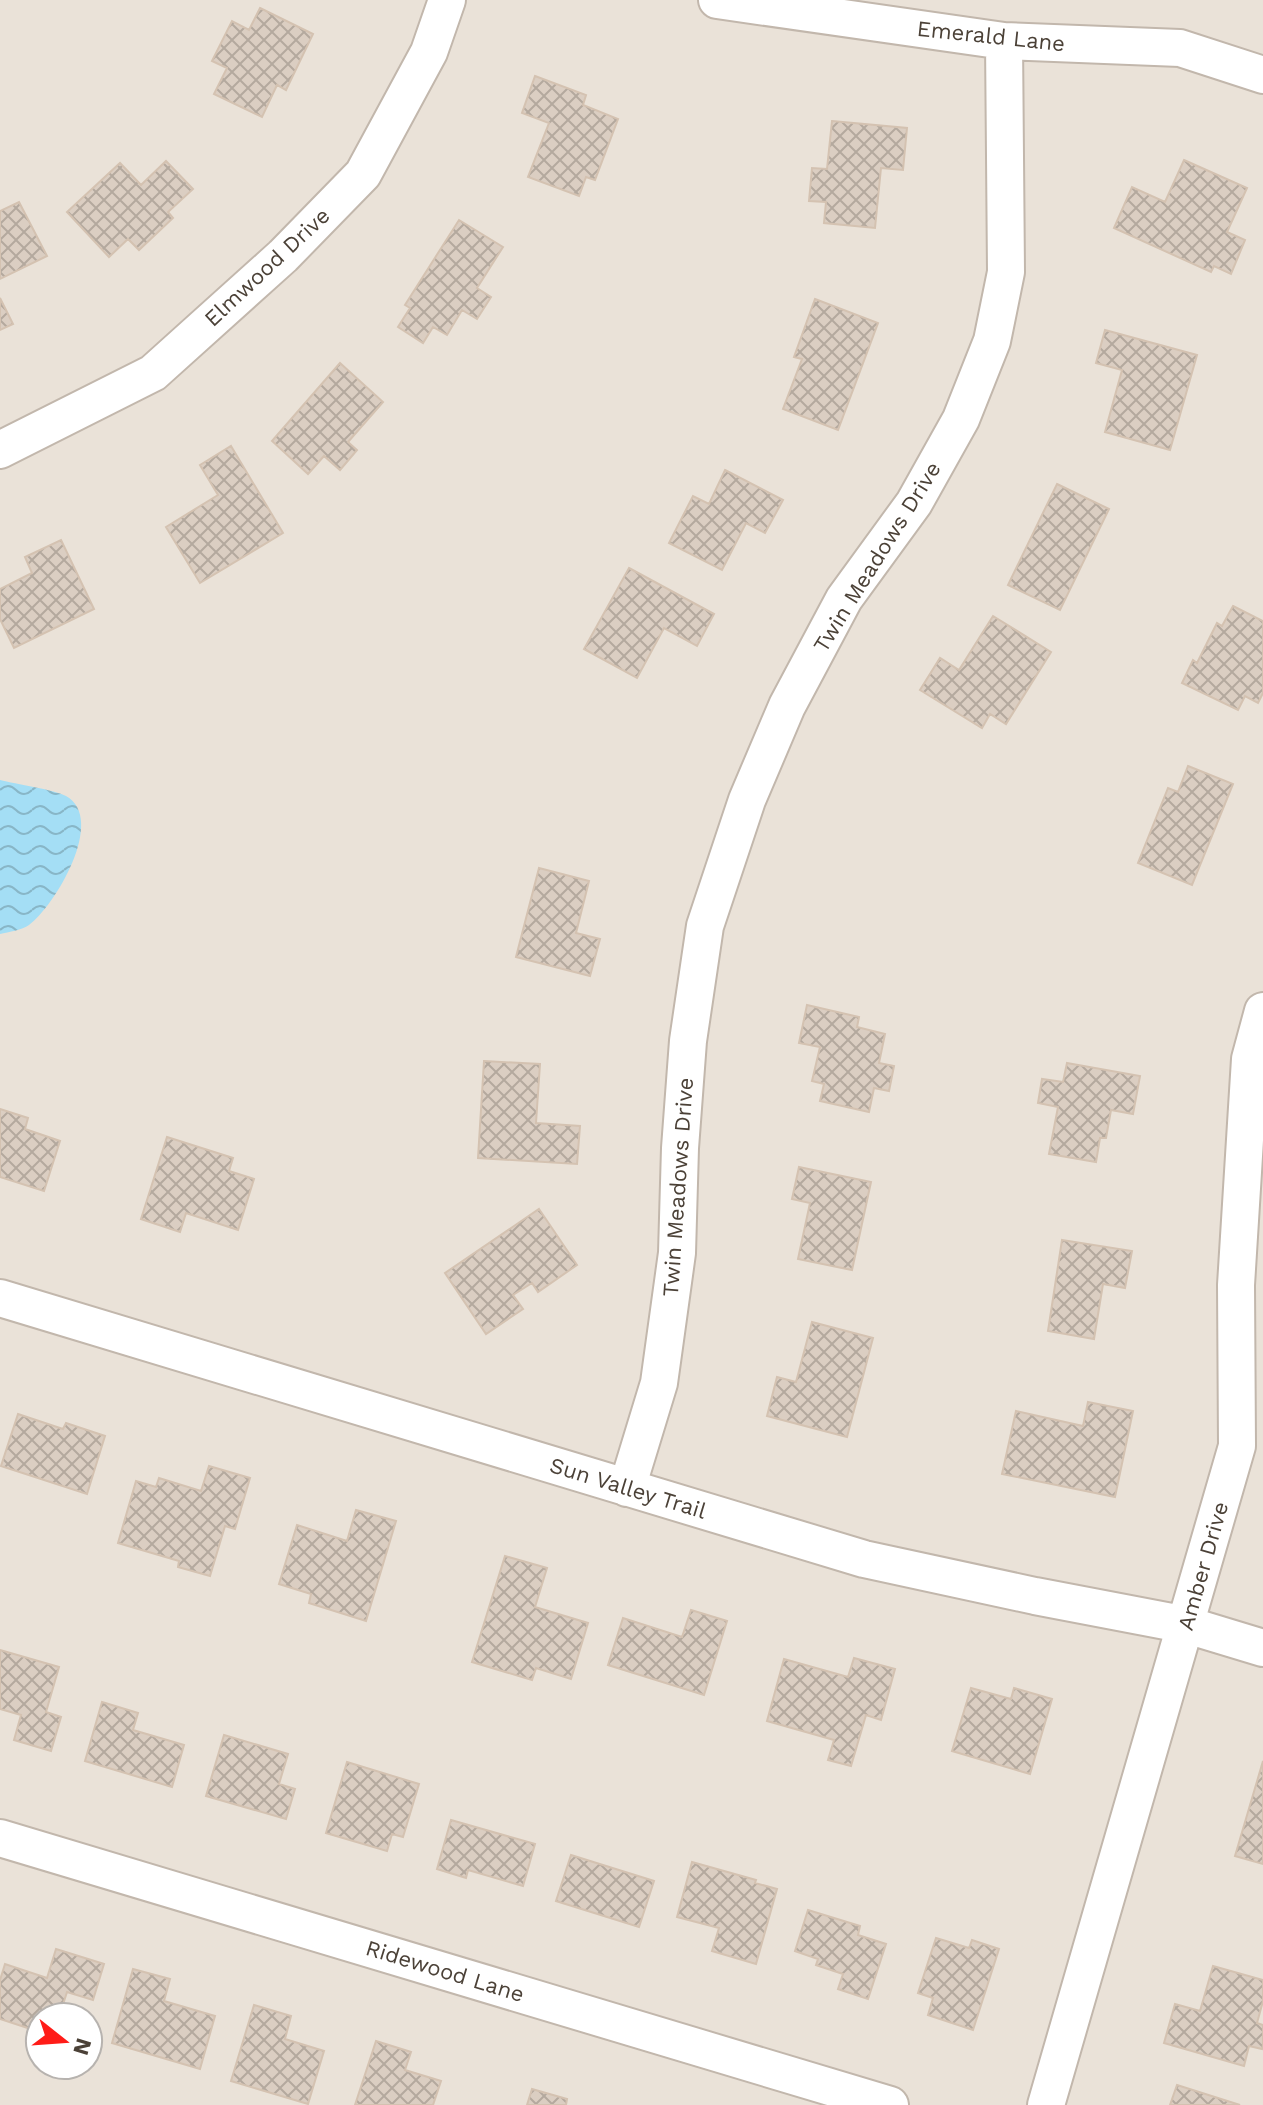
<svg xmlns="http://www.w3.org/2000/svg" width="1263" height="2105" viewBox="0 0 1263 2105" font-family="'Work Sans',sans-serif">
	<defs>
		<pattern id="water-waves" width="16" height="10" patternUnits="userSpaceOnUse" patternTransform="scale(2)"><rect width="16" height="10" fill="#a4def5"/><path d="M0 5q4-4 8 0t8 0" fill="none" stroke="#88b6c7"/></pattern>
		<pattern id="building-cross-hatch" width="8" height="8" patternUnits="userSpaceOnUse" patternTransform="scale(2)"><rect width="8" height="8" fill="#dbcec2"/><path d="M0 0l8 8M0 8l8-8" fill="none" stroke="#b4a99e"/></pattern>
	</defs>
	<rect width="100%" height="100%" fill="#f6f1ea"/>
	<path fill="#eae2d8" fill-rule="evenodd" d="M0,0H1263V2105H0ZM40,2017H88V2065H40Z"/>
	<path fill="url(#water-waves)" d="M0,780C15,784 56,790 66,796C107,819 55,906 29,925C22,930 9,932 0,934Z"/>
	<path fill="url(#building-cross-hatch)" stroke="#d4c2b1" stroke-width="2" d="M260,8L313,34L286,90L277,85L262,117L214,94L227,68L212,61L232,21L249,30Z
		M535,76L586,95L583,105L618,119L595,180L586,177L579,196L528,177L549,123L522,113Z
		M832,121L907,128L903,170L881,168L875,228L824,223L826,202L809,201L812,168L827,169Z
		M1184,160L1247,188L1227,232L1245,240L1231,274L1214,266L1211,272L1114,228L1132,187L1165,202Z
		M166,161L193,189L168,212L173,218L139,250L128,239L109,257L67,212L120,163L141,185Z
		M19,202L47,256L0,279V211Z
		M459,220L503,247L477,288L491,297L477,319L462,310L447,335L433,327L423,343L398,327L410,308L405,305Z
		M0,298L13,324L0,330Z
		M815,299L878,323L838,430L783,409L802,359L794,357Z
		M1105,330L1197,355L1170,450L1105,432L1122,370L1096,363Z
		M340,363L383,402L348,442L357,450L340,470L324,456L308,474L272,441Z
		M231,446L283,533L200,583L166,527L218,495L200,465Z
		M725,470L783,500L765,533L746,523L722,570L669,543L693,496L709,504Z
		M1057,484L1109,509L1060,610L1008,585Z
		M61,540L94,609L14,648L0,619V589L32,573L25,557Z
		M629,568L714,614L697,646L664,628L637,678L584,649Z
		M1233,606L1263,621V693L1258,703L1245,696L1238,710L1182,683L1193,660L1197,663L1217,623L1222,626Z
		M993,616L1051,652L1006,724L990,714L982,728L920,690L940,658L959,670Z
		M1188,766L1233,784L1192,885L1138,863L1168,788L1178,792Z
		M539,868L589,881L576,933L600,939L590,976L516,957Z
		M807,1005L859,1017L857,1027L885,1034L879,1063L894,1066L889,1091L874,1088L869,1112L820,1101L824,1084L812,1081L820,1047L799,1043Z
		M484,1061L540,1064L536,1123L580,1126L577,1164L478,1158Z
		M1067,1063L1140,1076L1133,1114L1111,1110L1106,1138H1100L1096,1162L1049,1154L1058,1107L1038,1103L1042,1079L1063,1082Z
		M0,1109L28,1118L25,1129L60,1141L44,1191L0,1177Z
		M167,1137L233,1158L229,1171L254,1179L238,1230L186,1213L180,1232L141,1219Z
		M799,1167L871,1182L852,1270L798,1259L810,1203L792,1199Z
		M539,1209L577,1265L538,1292L532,1283L513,1295L523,1309L486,1334L445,1273Z
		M1062,1240L1132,1251L1125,1288L1103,1284L1094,1339L1048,1331Z
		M812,1322L873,1338L847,1437L767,1416L777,1377L796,1382Z
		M1088,1402L1133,1411L1115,1497L1002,1474L1016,1411L1083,1426Z
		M18,1414L63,1429L66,1423L105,1436L87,1494L1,1466Z
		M209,1466L250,1478L235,1529L225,1526L210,1576L178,1567L179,1561L118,1543L136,1481L156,1487L159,1478L201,1491Z
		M356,1510L396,1521L366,1621L309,1603L311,1594L279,1584L297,1525L347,1541Z
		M505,1556L547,1568L535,1607L588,1623L571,1679L536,1668L532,1680L472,1662Z
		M691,1610L727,1621L704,1695L608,1665L623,1618L682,1637Z
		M0,1650L59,1667L46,1712L61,1717L51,1751L14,1740L21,1715L0,1709Z
		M854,1658L895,1669L881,1720L866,1715L851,1766L828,1760L834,1740L767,1721L784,1659L848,1677Z
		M971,1688L1011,1699L1014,1688L1052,1699L1030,1774L952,1751Z
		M102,1702L138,1713L133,1730L184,1745L172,1787L85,1761Z
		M224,1735L288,1754L279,1784L295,1789L286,1819L206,1796Z
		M1263,1761V1864L1235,1856Z
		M347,1762L419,1784L403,1837L392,1834L387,1851L326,1833Z
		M451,1820L535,1844L523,1886L468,1870L466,1878L437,1869Z
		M571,1855L654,1881L639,1927L556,1901Z
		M692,1862L756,1880L755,1883L777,1889L756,1964L712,1951L719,1928L677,1917Z
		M808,1910L860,1926L858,1935L886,1944L868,1999L838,1989L843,1974L816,1965L818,1959L795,1951Z
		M936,1938L969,1948L972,1940L999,1949L973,2030L928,2015L933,1998L918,1993Z
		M56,1949L104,1964L93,2000L67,1992L59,2017H40V2032L0,2019V1980L5,1964L47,1978Z
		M1213,1966L1263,1980V2001L1257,2023L1263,2025V2045L1262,2049L1249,2046L1244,2066L1164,2043L1175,2004L1200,2011Z
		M133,1969L170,1979L164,2001L215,2016L200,2069L112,2043Z
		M254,2005L291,2016L285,2039L324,2051L308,2104L231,2081Z
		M376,2041L411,2052L405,2070L441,2081L433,2105H355Z
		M1177,2085L1240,2105H1170Z
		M532,2089L567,2099L566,2105H527Z"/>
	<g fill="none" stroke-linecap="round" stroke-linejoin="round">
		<g stroke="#c2b7ac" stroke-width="40">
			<path id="street" d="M717,0L1004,41L1180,48L1263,75
				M0,450L153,373L283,256L363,174L429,52L447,0
				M0,1298L864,1559L1035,1596L1187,1625L1263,1648
				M627,1488L659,1383L677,1253L680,1148L688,1041L705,926L747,800L787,706L844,599L914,503L961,419L992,341L1006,272L1004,41
				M0,1838L890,2105
				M1046,2105L1237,1446L1236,1285L1250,1059L1263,1011"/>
		</g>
		<use href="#street" stroke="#fff" stroke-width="36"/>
	</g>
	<g text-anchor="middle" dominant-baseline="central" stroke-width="7" stroke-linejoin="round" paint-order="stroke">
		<g font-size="22" fill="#4b4137" stroke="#fff">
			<text transform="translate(991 36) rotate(6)">Emerald Lane</text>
			<text transform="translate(267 267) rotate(-43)">Elmwood Drive</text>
			<text transform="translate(877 557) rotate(-58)">Twin Meadows Drive</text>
			<text transform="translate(678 1187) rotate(-86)">Twin Meadows Drive</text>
			<text transform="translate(628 1488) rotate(17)">Sun Valley Trail</text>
			<text transform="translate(1203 1566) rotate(-74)">Amber Drive</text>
			<text transform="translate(445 1971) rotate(17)">Ridewood Lane</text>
		</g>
	</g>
	<g transform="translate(64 2041) rotate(107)"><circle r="38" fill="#ffffff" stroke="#b7b3af" stroke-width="2"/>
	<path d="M0-6L14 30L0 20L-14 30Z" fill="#ff1c18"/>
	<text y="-12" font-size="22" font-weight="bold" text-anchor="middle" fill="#4b4137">N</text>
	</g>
</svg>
